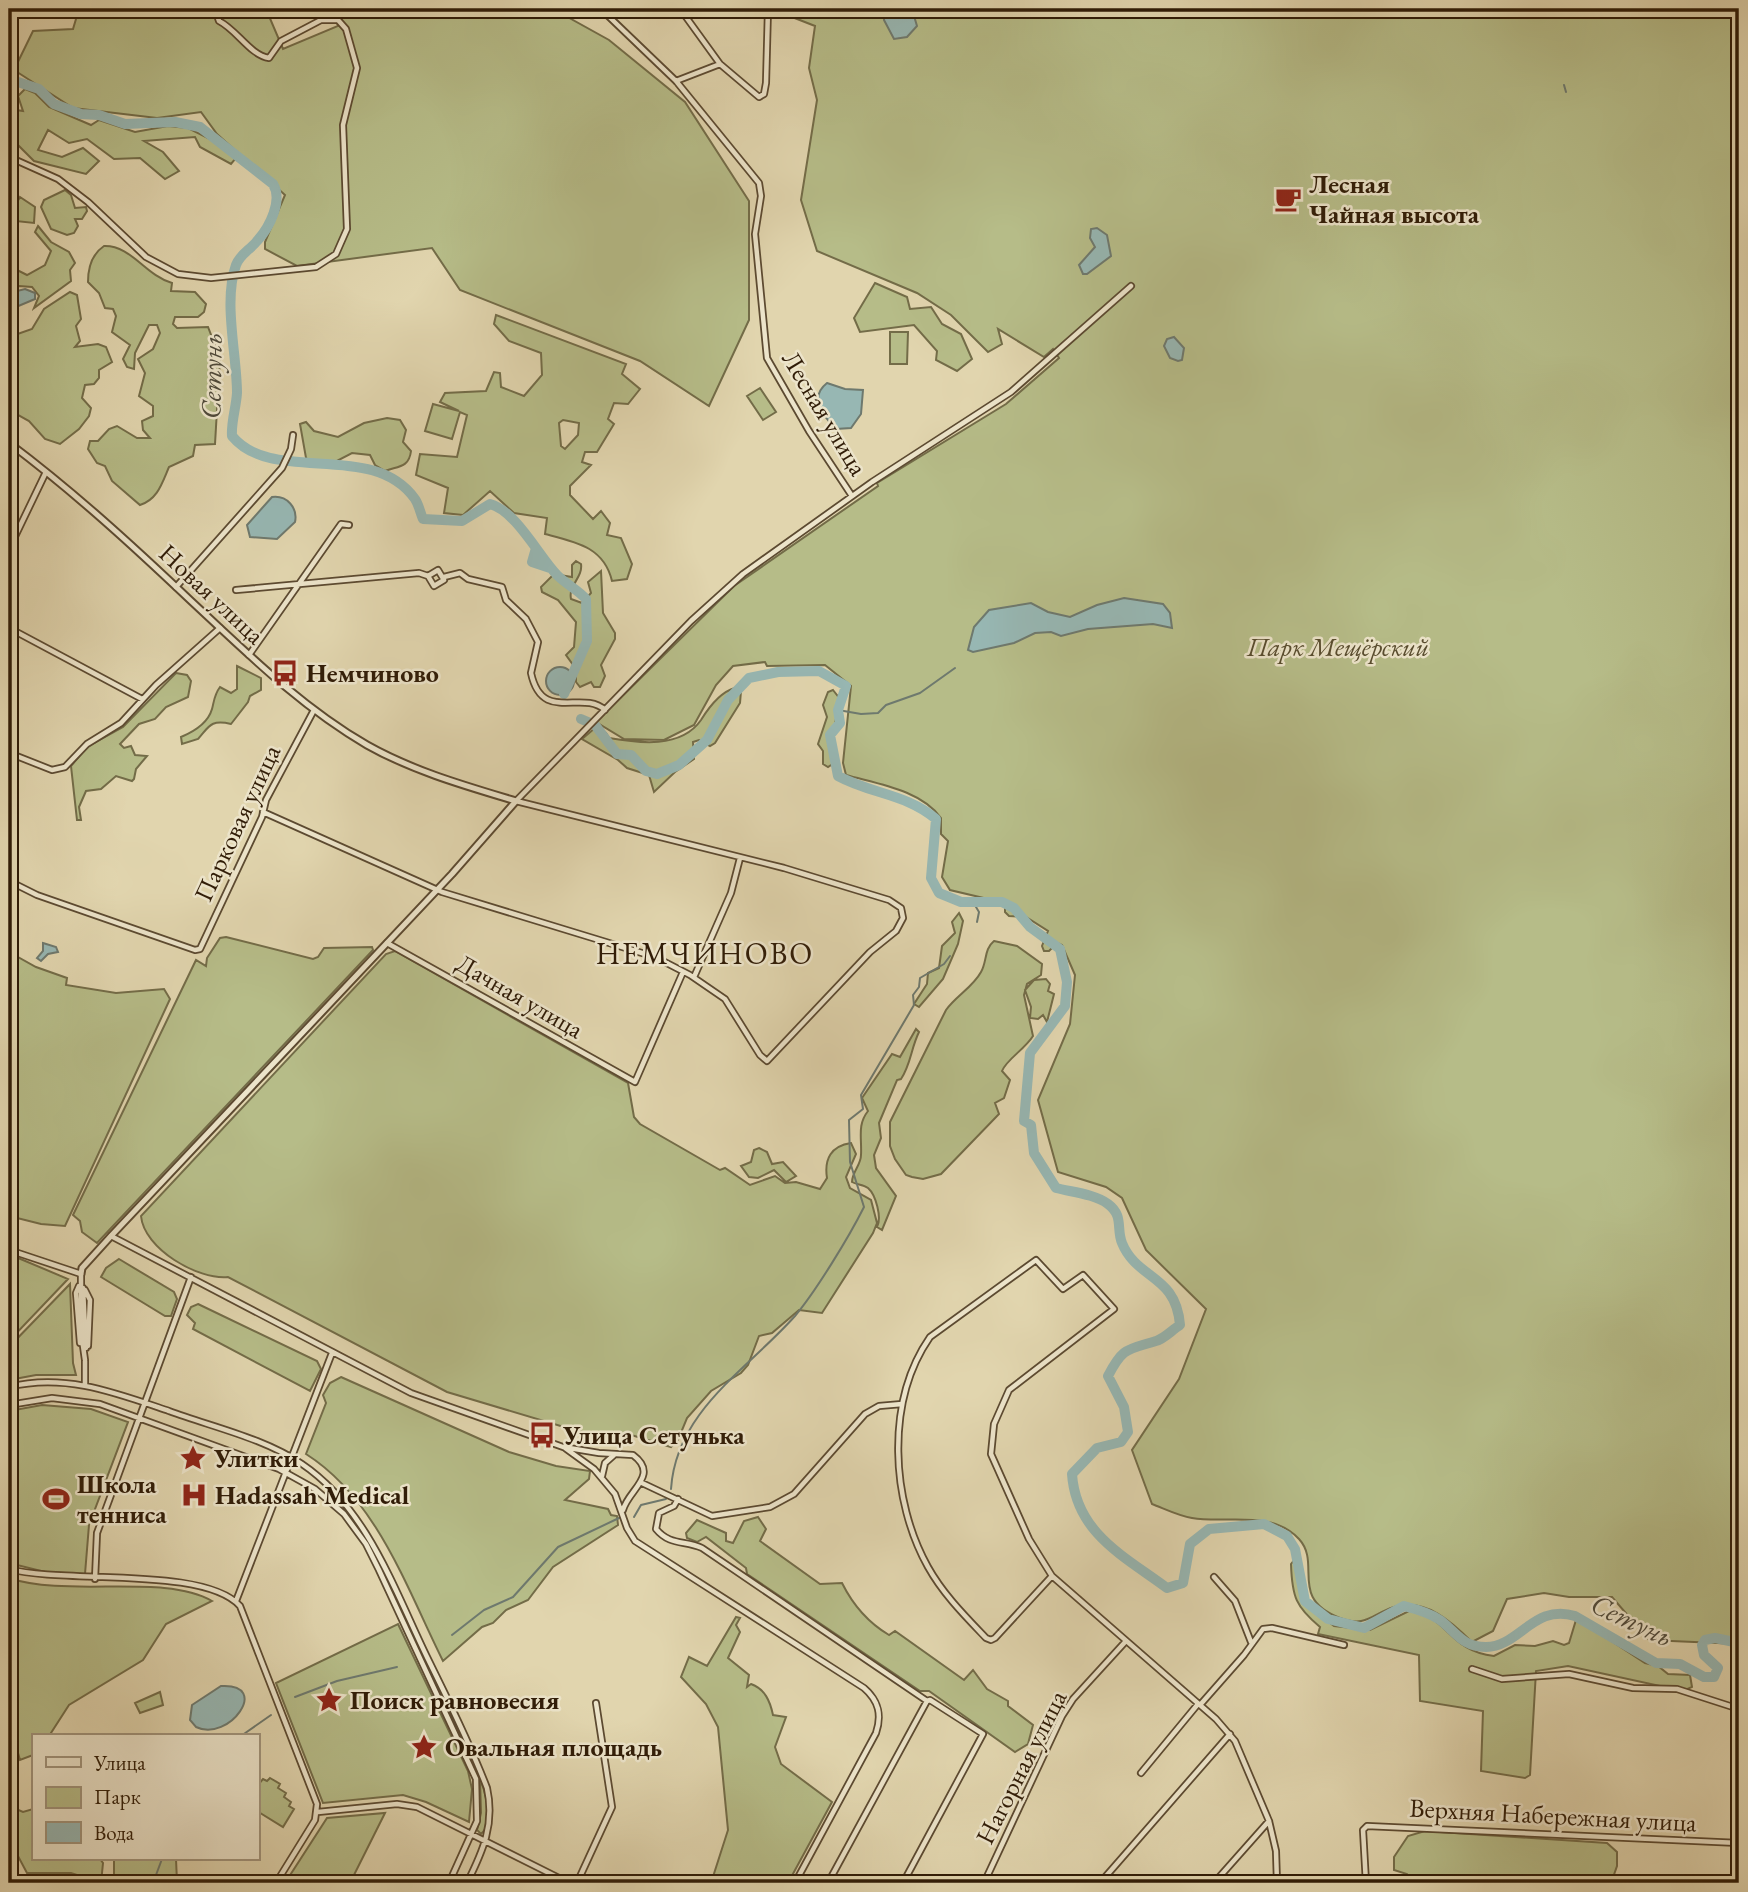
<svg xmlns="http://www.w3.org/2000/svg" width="1748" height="1892" viewBox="0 0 1748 1892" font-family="'EB Garamond',serif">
	<rect width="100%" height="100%" fill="#e1d5ae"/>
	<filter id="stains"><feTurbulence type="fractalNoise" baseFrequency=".00286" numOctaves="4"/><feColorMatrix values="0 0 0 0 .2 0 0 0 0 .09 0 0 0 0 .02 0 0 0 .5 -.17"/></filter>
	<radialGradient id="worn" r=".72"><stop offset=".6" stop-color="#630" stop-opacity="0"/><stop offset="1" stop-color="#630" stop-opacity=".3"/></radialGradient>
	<path fill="#b6bc88" stroke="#736c48" stroke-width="2" fill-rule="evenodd" d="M79,9H266L283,49L338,26L336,17L347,14L345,9H553L609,40L685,102L749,201V320L709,406L640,361L460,290L432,248L297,266L265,249V242L285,195L217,134L201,112L157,118L73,108L14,70L33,31L73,29Z
		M792,9H1739V1644L1649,1640L1612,1597H1569L1544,1593L1507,1599L1493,1631L1472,1642C1452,1622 1425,1597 1394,1607C1371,1614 1367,1628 1340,1618C1288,1598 1322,1564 1299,1539C1271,1509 1227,1524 1192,1518C1179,1516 1165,1509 1152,1504L1132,1450L1179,1379L1206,1309L1146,1250L1122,1198L1106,1187L1058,1172L1038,1100L1070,1024L1075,975L1062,945L1057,943L1049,951H1044L1042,946L1048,931L1026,917L1009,916L1005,912V903L950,890L942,877L948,841L941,834V818C921,790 878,784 846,775L843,763L851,686L825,665L767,666L765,662L733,666L716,685L694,725L664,740L624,739L596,722L734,586L878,486L877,483L1006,404L1059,358L1053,349L1044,357L998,329L1002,344L988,352L951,315L917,293L817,251L801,200L817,100L809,68L815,26L792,17Z
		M25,89L35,93L49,107L91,125L99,120L135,132L168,126L188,128L216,142L236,158L231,164L200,147L195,137L144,141L163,152L179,171L165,179L140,158L114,159L87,139L69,143L48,130L38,150L62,157L83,148L99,161L86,174L34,161L9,136V109L23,111L18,96Z
		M65,190L71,195L75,208L86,207L87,211L82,219H75L78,226L74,233L67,235L51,229L41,207L44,200Z
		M20,197L35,207L34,223L16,221L9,228V216Z
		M38,226L51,242L69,252L75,263L70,270L71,281L34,308L39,296L32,287L19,286L9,290V261L13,268L27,275L45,265L51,251L35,232Z
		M104,246C131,245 145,275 172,283L171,291L195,292L206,304L204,312L198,317H175L173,324L177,328L208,327L220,358L215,444L195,445L193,456L169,467C162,483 158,499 140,505L112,481L105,466L97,463L88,449L90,441H98L109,429L117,426L137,438H150L143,430L142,421L153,416V406L139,396L145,373L138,359L153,349L160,333L157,325H149L135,353L134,369L127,367L123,359L130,345L112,332L116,316L113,309L105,308L99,293L88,282C88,268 92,254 104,246Z
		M875,283L907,297L910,309L931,307L942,324L961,334L972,359L957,371L936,360L937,351L914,325L860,332L854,318Z
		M70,292L77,295L81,319L76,326L80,341L75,347L98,344L106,347L112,362L99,370V378L94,384L85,385L82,398L91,408L89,416L79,429L60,444L45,439L29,421L9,410V375L13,364L9,337L32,329L44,309Z
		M496,315L626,364L622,374L640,389L628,404L614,403L608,419L614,424L597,452H585L582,462L591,465L570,486V495L593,519L601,511L610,523L607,535L621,538L632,564L627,579L612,581C604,547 576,542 545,534L547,518L514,513L490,491L463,515L444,513L448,488L416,475L420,454L457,457L467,415L460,412L452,439L425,431L433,404L459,411L440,402L445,393L486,391L494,372L500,373L501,387L524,396L542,375L541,353L509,341L494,324ZM563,420L579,423L578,435L565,449L561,446L559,423Z
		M890,332H908L907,364H890Z
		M760,388L776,412L763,420L747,396Z
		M387,418L400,420L406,430L403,442L411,451C409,468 398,466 385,471L375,465L370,455L352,453L335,462L311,461L306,458L300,424L306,422L314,431L338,437L364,423Z
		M576,561L581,564C583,578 568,585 571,599L582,603L591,593L588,582L601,571L603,613L615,633V639L601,665L605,676L600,687H594L591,682L580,687L576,682V669L566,655L574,647L576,622L558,600L542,592L541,587L554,574L572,577V565Z
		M237,666L261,678V690L250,696L248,702L231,724C210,719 209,727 198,739L182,744L181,737C193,732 208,723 212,709C214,702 214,695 220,687L231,693L237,689Z
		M176,673L187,675L191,681L188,697L166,707L155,719L139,724L120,744L124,748L131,746L135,755L147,756L136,769L134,779L132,781L116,776L101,789L86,791L79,807L81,820H77L71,766L87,747L123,727Z
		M735,688L741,691L740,703L715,743L710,746L699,740L693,742L694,759L675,772L654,792L649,775L627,768L618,760L582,739L595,728L606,733L609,738C638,743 681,749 701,720C709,707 720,692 735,688Z
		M833,690L840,699L835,724L828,734L834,763L828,767L823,764V751L818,744L827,717L823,705L828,692Z
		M959,913L963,921L958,944L943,979L919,1007L914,1004L927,984L928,973L939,968L942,946L955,933L952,922Z
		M226,937L313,959L318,957L324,948L372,947L373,950L97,1243L82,1232L80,1221L73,1215L196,960L206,966L207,958L220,938Z
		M994,941L1017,946L1042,964L1041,975L1027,984L1024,995L1033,1036C1025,1049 1006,1060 1002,1071L1010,1080L1004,1098L995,1103L999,1114L941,1174L923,1179L912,1177L906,1175L895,1159L890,1146V1122L946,1010C956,996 973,987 981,972C987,962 984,949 994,941Z
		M395,951L628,1083L634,1117L640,1124L720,1170L725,1168L750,1185L775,1176L785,1183L796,1182L820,1189L827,1178C824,1159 831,1146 851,1143L856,1154L846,1177L850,1188L871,1200L877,1223L873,1233L822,1313L799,1310L772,1333L759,1336L748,1365L741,1373L711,1391L687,1418L678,1440L671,1447L628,1434L602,1436L574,1430L447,1392L228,1277C198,1280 144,1249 141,1216L386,954Z
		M9,952L36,967L67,978L66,985L116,993L164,989L170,999L65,1226L41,1224L9,1216Z
		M1046,979L1050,984L1048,991L1054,994L1047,1022L1043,1015L1038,1019L1030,1018L1031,1007L1025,990L1034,980Z
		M916,1029L919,1032C911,1048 911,1064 901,1079L897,1080L879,1123L881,1138L874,1155L876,1168L896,1196L882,1230L877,1227C882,1218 876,1195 868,1188C863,1184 857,1185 852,1182C852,1172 861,1165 861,1155C862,1138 857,1125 868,1111L862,1098L892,1054L900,1057Z
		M759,1148L767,1152L772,1164L783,1162L796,1176L786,1182L774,1170L758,1178L749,1177L741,1166L751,1162L754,1150Z
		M11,1255L68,1279L9,1341Z
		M119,1259L174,1292L177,1299L171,1316H165L101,1277L106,1268Z
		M70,1284L73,1363L76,1375H36L9,1380V1347Z
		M198,1304L317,1361L321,1369L310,1391L193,1329L195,1323L187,1315L191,1307Z
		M341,1377L509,1452L556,1466L590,1471L589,1479L565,1500L608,1509L611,1515L617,1516L618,1525L553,1567L528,1600L506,1610L493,1623L482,1627L443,1661C407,1589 377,1499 306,1454L326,1403L323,1395L330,1383Z
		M42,1405L91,1409L128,1422L89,1525L85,1574L45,1572L9,1563V1411Z
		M758,1517L766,1529L760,1541L820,1584L842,1583C853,1605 867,1622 889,1635L895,1631L964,1680L973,1670L987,1689L1008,1701V1706L1033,1725L1028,1744L1015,1752L929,1691H920L747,1574L746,1568L706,1537L697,1542L687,1538L686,1533L697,1520L726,1533V1541L733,1543L744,1521Z
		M1295,1559L1303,1601L1334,1626L1370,1630L1411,1610C1449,1618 1449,1651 1494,1656L1515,1645L1535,1646L1553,1641L1564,1645L1569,1643L1576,1620L1581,1621L1645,1663L1658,1666L1668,1674L1690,1675L1692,1687L1683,1691L1568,1666L1536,1671L1530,1775L1525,1778L1481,1771L1483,1711L1420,1701L1419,1655L1318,1634L1320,1627C1296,1607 1292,1597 1291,1564Z
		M9,1578C68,1598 164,1573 212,1601L166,1624L143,1660L69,1705L49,1736H33V1755L20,1760L13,1735L9,1736Z
		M736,1617L740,1618L736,1625L740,1632L728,1658L749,1675L747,1687L751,1684C765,1689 770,1701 773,1715L786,1717L775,1747L781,1764L832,1802L788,1883H711L728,1830L718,1727L706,1704L681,1677L689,1657L707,1666Z
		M398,1624L468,1771L472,1789L469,1822L426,1802L403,1795L323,1803L276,1683Z
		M160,1692L163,1705L140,1713L135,1703Z
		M270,1778L280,1784L278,1788L286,1793L284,1797L291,1802L289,1806L294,1809L283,1827L257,1811V1786L263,1779L267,1781Z
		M480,1778C485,1792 495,1823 481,1834L477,1830L481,1813Z
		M11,1798L16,1809L23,1812L33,1809V1859H100L103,1863L101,1883L71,1873H27L18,1856L9,1847Z
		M385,1813L350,1883H285L327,1818Z
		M1425,1831L1607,1843L1617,1852V1866L1611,1883H1414L1407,1874L1394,1870V1857L1408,1836Z
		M114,1859H176L177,1882L114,1883Z
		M33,1877L71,1878L82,1883H24L23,1880Z"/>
	<path fill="#97b7b3" stroke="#6e796e" stroke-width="2" d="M885,9H912L917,26L907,37L894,39L884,20Z
		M1097,228L1107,235L1111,256L1087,274H1083L1079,265L1095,247L1090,238L1091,229Z
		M25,289L35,293V299L9,310V293Z
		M1174,337L1184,348L1182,360L1178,361L1170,358L1164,346L1167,339Z
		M827,383L845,389L863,390L861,414L851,428L836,429C823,416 808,398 827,383Z
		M272,497C287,495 298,508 295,522L277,539L250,537L247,525Z
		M1124,598L1163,604L1170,613L1172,628L1153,624L1088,629L1061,636L1051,632L1035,633L1014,643L973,652L968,650L974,627L989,610L1031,603L1048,612L1070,617L1097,605Z
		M546 681a14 14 0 1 1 28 0a14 14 0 1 1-28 0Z
		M43,943L56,947L58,952L48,954L41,961L37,958L43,951Z
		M221,1686C272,1683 229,1743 196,1727L190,1720L192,1705Z"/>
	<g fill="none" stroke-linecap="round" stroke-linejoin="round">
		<path stroke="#6e796e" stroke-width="2" d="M1564,85L1566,92
			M838,710L861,714L878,713L886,705L920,693L955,668
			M973,902L979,912L977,922
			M671,1489C676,1411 747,1370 795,1316C816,1291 849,1237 864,1207L850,1162L849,1120L863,1109L861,1095L914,1005L913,995L919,987L920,978L944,964L950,956
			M634,1517L641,1505L666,1499
			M452,1635L484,1610L513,1597L558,1547L619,1518
			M295,1697L337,1681L397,1667
			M241,1736L271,1715
			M153,1883L162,1859"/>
		<path stroke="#97b7b3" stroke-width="10" d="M9,79L39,89L54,104L81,114L99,115L125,124L175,122L200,127L273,184C283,200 270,227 257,241C250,250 240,254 236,265C223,301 237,355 237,393C236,408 231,422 232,436C273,486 373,439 415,499C419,505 420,512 423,519L462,521L490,504C516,511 538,555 557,575C566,584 578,590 586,599L587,641L564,694
			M536,548L532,562L550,568
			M581,719L595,725L617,754L631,755L646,771L657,774L679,765L707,740L728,700L749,678L778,672L819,671L846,686L838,710L840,723L830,735L838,776C871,794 907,794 936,819L931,878L939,893L961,902H1002L1014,908L1030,927L1060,949L1067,982L1065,1006L1030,1053L1024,1121L1031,1125L1034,1153L1056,1188C1071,1192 1095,1194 1108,1204C1124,1216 1116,1228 1122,1243C1137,1280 1176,1274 1180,1325C1172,1330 1164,1339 1156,1341C1127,1350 1123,1347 1108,1376L1124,1407L1128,1432L1121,1442L1097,1448L1072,1474C1076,1533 1124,1556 1167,1588L1183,1583L1190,1544L1209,1529L1264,1524L1287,1536L1295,1549L1305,1601L1328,1619L1364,1628L1404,1606C1416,1609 1430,1613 1440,1620C1456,1632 1462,1647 1486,1647C1519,1647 1534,1603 1575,1616L1656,1663L1680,1664L1704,1677H1714L1718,1668L1704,1655L1702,1645L1705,1640L1715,1638L1739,1643"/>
		<g stroke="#5c4a31" stroke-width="8">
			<path id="minor" d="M601,9L676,81L759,183L761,196L755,234L767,358L809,431L852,496
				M686,9V17L720,64L759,97L764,94L766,83L768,9
				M676,81L720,64
				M9,157L58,179L88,202L146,257L178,274L211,278L316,267L336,254L347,229L343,125L357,68L346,29L338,20H321L281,41L269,58C250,55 237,30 219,21L215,9
				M9,549L46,472
				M444,577L460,573L468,579L502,587L506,600L526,619L538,642L531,673C542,724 582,689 605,710
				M176,587L282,468L291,449L293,435
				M236,590L419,573L428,576L434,586L444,580L438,570L428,576
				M9,628L142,699
				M249,655L341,524L349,525
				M9,753L52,770L65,767L87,744L121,723L156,685L220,628
				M517,800L691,621L743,574L872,482L1011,392L1131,286
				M263,812L442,892L655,957L690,975L725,999L760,1055L767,1061L870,952L896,931L903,918L901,908L889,900L784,868L516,801
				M9,881L37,895L195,950L200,949L262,817L266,800L314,710
				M387,943L635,1082L683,972
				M694,977L731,893L740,858
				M111,1236L411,1393L563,1447L599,1453L633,1455C660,1475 628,1490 623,1510
				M9,1250L81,1274V1332L85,1360
				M79,1286L76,1293L80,1343
				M83,1288L86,1348
				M85,1290L90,1300L88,1346
				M85,1384V1361
				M9,1387C65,1373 116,1393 169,1411C212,1427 264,1438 302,1464C367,1508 394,1589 427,1657C448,1700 470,1743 487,1788C495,1824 483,1851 467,1883
				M9,1405L52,1398L100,1404L279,1469L315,1489L344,1514L366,1544L379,1570L476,1779L477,1821L449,1883
				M565,1448L594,1469L615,1494L627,1528L635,1541L864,1688C879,1701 882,1715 876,1733L795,1883
				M602,1476L605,1463L614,1455
				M642,1483L712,1516L770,1507L794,1494L865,1414L879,1406L902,1404
				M678,1499L674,1506L659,1513L656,1529C670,1546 685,1540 702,1548L927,1701L930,1700L983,1734L903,1883
				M9,1569C65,1584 204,1566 240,1606L317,1804L315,1820L276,1883
				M1052,1576L995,1638L991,1640L986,1638C965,1616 943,1594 928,1567C891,1501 885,1402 930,1337L1036,1260L1063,1289L1083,1275L1114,1309L1009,1390L994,1424L991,1454L1029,1539L1052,1576L1216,1719L1235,1741L1269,1821L1276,1851L1277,1883
				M1214,1577L1235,1601L1251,1642
				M95,1579L97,1533L191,1277
				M236,1601L332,1353
				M1472,1669L1502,1679L1569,1674L1633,1688L1677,1689L1739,1709
				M1200,1705L1244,1655L1263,1629L1272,1628L1344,1645
				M1141,1773L1198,1704
				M318,1812L397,1804L417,1807L569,1883
				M551,1883L555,1876
				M577,1883L612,1807L596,1703
				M828,1883L927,1701
				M984,1883L1062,1716L1073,1699L1126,1641
				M1100,1883L1230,1734
				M1214,1883L1269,1821
				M1366,1883L1363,1830L1367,1826L1739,1843"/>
		</g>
		<g stroke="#5c4a31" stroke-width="9">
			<path id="tertiary" d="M9,443C73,491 132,545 190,600C246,652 300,706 367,745C413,771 466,786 516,801L452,874L111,1236L82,1268L81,1274"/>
		</g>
		<use href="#minor" stroke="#ece4ca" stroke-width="4.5"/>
		<use href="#tertiary" stroke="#ece4ca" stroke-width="5"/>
	</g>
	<defs>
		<g id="cafe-bare" transform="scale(2.1)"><path d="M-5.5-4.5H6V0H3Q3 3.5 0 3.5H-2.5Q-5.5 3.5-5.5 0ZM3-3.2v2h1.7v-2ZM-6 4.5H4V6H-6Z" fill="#8f2418" stroke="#ece4ca" stroke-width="2.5" paint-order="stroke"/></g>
		<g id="bus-bare" transform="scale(2.1)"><path d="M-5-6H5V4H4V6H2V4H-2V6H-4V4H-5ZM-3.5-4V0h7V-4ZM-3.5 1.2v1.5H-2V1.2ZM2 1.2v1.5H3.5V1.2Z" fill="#8f2418" stroke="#ece4ca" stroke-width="2.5" paint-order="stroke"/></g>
		<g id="sight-bare" transform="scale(2.1)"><path d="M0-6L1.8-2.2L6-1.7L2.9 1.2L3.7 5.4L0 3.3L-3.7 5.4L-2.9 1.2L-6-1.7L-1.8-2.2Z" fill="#8f2418" stroke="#ece4ca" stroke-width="2.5" paint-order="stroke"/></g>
		<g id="hospital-bare" transform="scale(2.1)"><path d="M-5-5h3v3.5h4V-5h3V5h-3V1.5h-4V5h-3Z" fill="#8f2418" stroke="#ece4ca" stroke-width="2.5" paint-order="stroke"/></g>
		<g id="stadium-bare" transform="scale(2.1)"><path d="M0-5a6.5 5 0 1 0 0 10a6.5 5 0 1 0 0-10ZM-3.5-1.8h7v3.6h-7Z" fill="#8f2418" stroke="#ece4ca" stroke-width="2.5" paint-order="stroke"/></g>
	</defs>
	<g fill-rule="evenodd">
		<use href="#cafe-bare" x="1288" y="199"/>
		<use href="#bus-bare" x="285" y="673"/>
		<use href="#bus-bare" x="542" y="1435"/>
		<use href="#sight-bare" x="193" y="1458"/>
		<use href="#hospital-bare" x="194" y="1495"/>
		<use href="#stadium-bare" x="56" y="1499"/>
		<use href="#sight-bare" x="329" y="1700"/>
		<use href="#sight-bare" x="424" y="1747"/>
	</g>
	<g text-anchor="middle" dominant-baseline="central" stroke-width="5" stroke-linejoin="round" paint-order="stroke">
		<g font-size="26" font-weight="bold" fill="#301c07" stroke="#ece4ca" text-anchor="start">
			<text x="1309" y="184">Лесная<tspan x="1309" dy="30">Чайная высота</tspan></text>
			<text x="306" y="673">Немчиново</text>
			<text x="563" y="1435">Улица Сетунька</text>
			<text x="214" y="1458">Улитки</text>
			<text x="77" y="1484">Школа<tspan x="77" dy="30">тенниса</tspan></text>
			<text x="215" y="1495">Hadassah Medical</text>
			<text x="350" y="1700">Поиск равновесия</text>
			<text x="445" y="1747">Овальная площадь</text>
		</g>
		<g font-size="26" fill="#301c07" stroke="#ece4ca">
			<text transform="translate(825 413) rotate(59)">Лесная улица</text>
			<text transform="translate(212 594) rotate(43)">Новая улица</text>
			<text transform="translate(237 823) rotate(-65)">Парковая улица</text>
			<text transform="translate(520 996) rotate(30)">Дачная улица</text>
			<text transform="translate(1021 1767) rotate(-63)">Нагорная улица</text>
			<text transform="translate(1553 1815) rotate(3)">Верхняя Набережная улица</text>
		</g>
		<g font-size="26" font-style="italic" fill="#584c2e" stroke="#ece4ca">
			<text x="1338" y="647">Парк Мещёрский</text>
		</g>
		<g font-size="28" font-style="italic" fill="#4f4a3b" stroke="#ece4ca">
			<text transform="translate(211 376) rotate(-89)">Сетунь</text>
			<text transform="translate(1632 1620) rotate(25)">Сетунь</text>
		</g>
		<g font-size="30" letter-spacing="2" fill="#301c07" stroke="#ece4ca">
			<text x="705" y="953">НЕМЧИНОВО</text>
		</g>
	</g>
	<rect width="1748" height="1892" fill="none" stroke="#e1d5ae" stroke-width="35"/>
	<rect x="10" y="10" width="1727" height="1871" fill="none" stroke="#301c07" stroke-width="3.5"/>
	<rect x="18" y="18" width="1713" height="1857" fill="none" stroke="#301c07" stroke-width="2"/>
	<rect x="32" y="1734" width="228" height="126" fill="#ece4ca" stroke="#a1947c" stroke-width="2"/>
	<rect x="46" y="1757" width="35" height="10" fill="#ece4ca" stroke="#a1947c" stroke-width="2"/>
	<text x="94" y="1770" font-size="21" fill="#301c07">Улица</text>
	<rect x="46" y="1787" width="35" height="21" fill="#b6bc88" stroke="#a1947c" stroke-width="2"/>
	<text x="94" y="1804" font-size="21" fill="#301c07">Парк</text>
	<rect x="46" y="1822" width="35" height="21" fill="#97b7b3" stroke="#a1947c" stroke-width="2"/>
	<text x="94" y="1840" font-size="21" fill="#301c07">Вода</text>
	<rect width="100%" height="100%" filter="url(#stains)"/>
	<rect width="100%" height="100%" fill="url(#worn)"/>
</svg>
